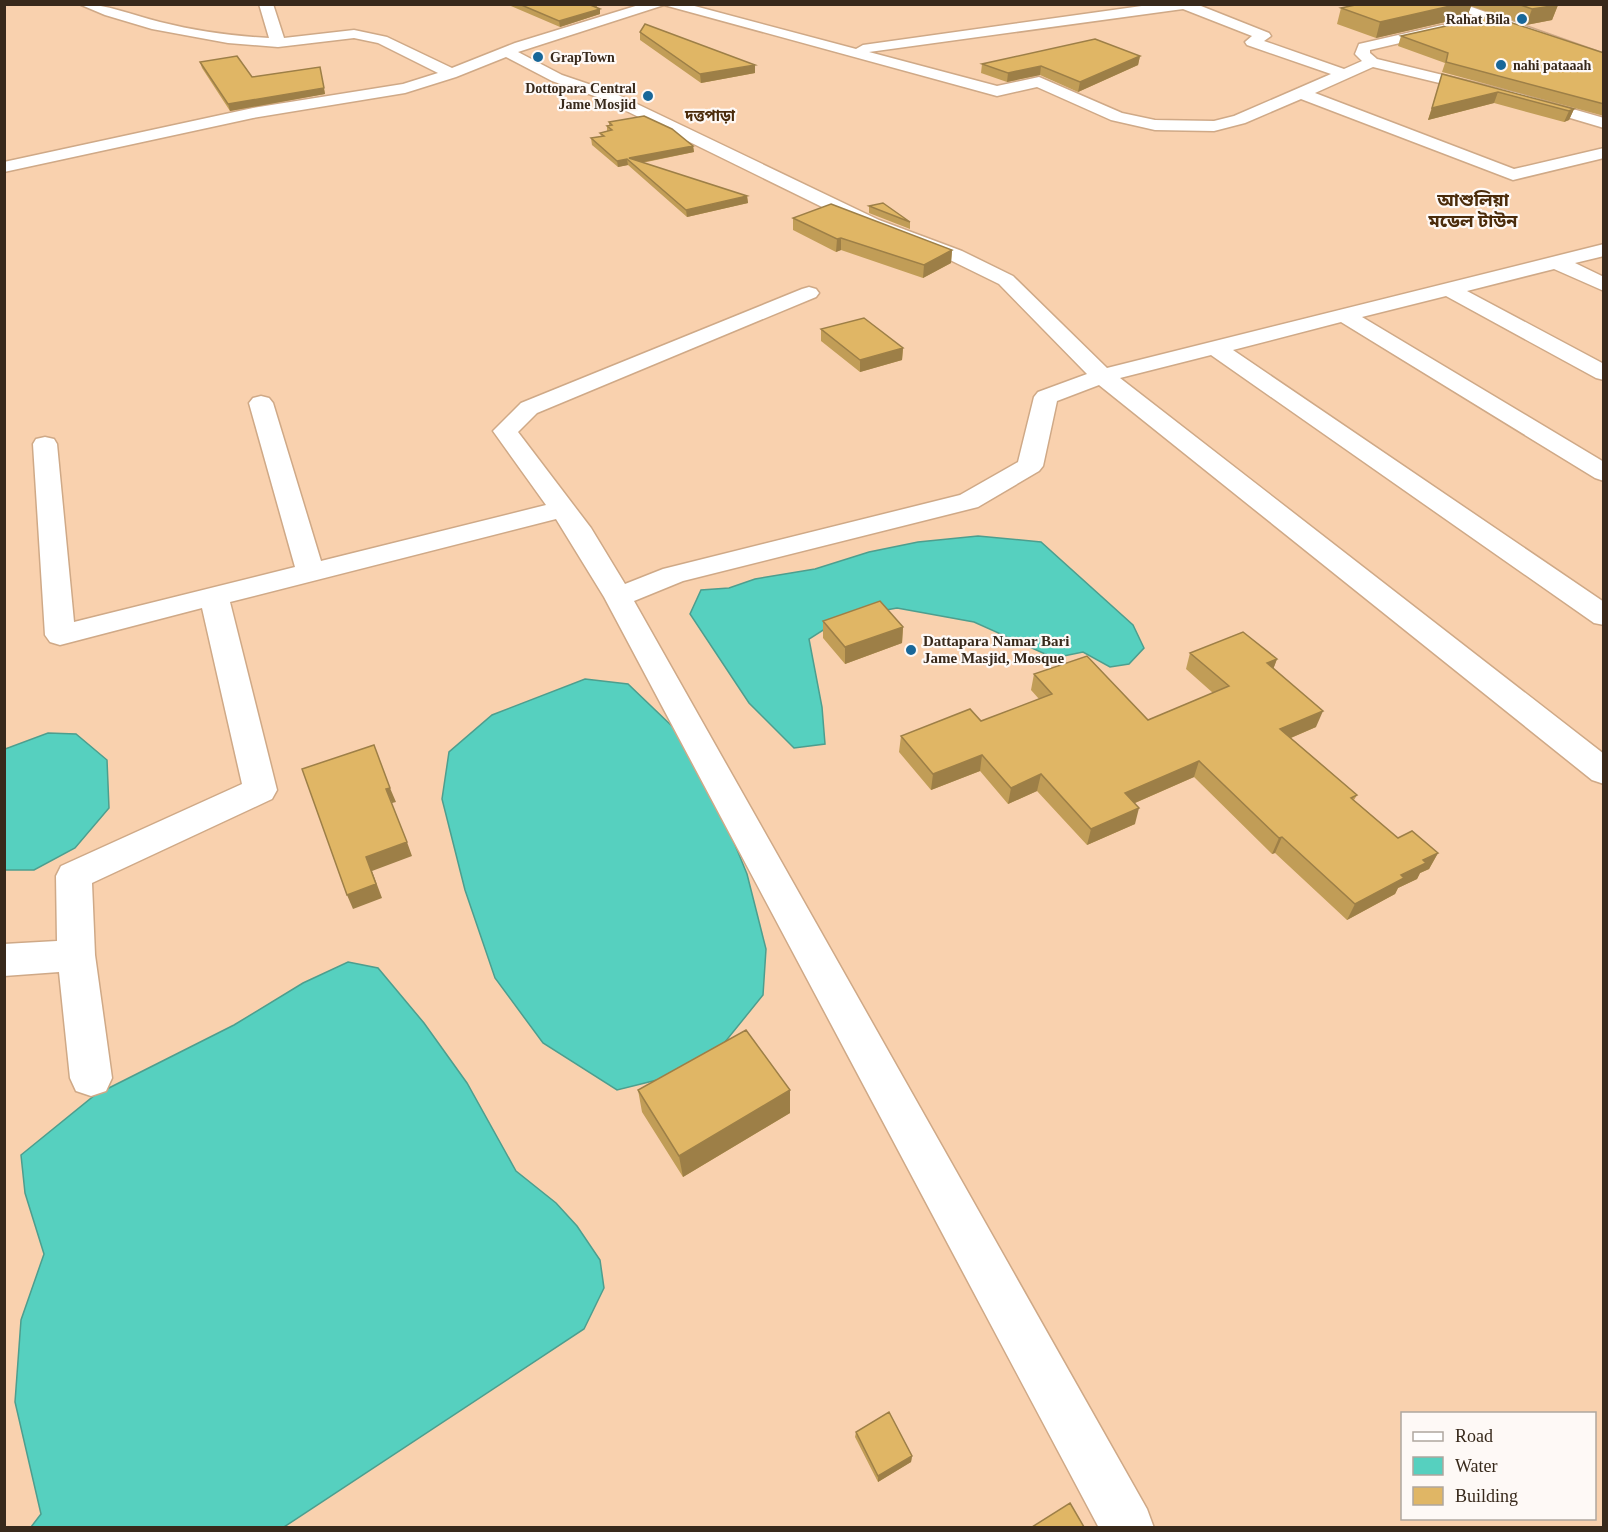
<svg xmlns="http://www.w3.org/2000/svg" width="1608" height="1532" viewBox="0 0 1608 1532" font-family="'Times New Roman','Noto Sans Bengali',serif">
	<rect width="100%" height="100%" fill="#f9d1ae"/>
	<path fill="#56d0bf" stroke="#4d9e8e" stroke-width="1.5" d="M978,536L1041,542L1133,625L1144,648L1129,664L1110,667L1083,652L1054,658L974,622L897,608L842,618L809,639L822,707L825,744L794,748L749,703L690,614L701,590L729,588L755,579L815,569L869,552L918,542Z
		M585,679L628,684L676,730L713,791L747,874L766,949L763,995L725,1042L677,1075L617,1090L543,1043L495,978L465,890L442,799L449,752L492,715Z
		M48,733L76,734L107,760L109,808L75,848L34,870H5V749Z
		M348,962L378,968L424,1023L467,1083L516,1171L556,1203L577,1226L600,1260L604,1288L584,1329L284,1527H31L41,1514L15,1402L21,1320L44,1254L25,1193L21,1155L95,1095L234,1025L303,983Z"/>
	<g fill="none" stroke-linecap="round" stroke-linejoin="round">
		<g stroke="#cfa987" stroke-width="3">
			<path id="street" d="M79,4C107,4 132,15 160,22C196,31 232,36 269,38L259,4H273L284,38L354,30L387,37L452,68L515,43L642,4H687L856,49L863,45L1156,4H1196L1269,33L1271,36L1264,41L1344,69L1362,61L1355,54L1359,44L1442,25L1447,26L1449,29L1447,32L1370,50V53L1377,59L1517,93L1604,118V128L1506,99L1373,67L1315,93L1514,169L1604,148V158L1513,180L1301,99L1245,123L1214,131L1155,130L1111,120L1037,87L997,96L664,5L518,52L562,75L612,92L879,220L962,251L1013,276L1107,368L1604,244V256L1575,263L1604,277V291L1554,269L1467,291L1604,364V380L1596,378L1446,296L1362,317L1604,462V481L1595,478L1341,322L1233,350L1604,602V625L1594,623L1211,355L1120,378L1604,754V784L1592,780L1099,385L1057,401L1043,466L1039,471L978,507L683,581L634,601L1147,1509L1154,1528H1099L604,597L556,519L230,602L277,790L272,799L92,883L95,955L112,1078L106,1091L91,1096L76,1091L70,1078L59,972L4,976V944L57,941L56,876L61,866L242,784L202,608L60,645L50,642L45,635L33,444L36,439L45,437L54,439L57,444L74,622L295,567L249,403L253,398L261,396L269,398L273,403L321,561L546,505L493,431L521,403L802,289L809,287L816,289L819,293L816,297L537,413L518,432L591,528L625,584L663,569L960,495L1018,462L1034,397L1038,392L1087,374L999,284L948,259L865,228L600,98L552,81L506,57L456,77L405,93L253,118L4,172V162L253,108L403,84L438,73L378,43L354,38L278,47L228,43L152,29L105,15ZM1183,9L1252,36L1245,42L1247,45L1331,74L1234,116L1214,121L1155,120L1122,113L1039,77L997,86L869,52Z
				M1443,4H1463L1604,54V63Z"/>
		</g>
		<use href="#street" fill="#fff" fill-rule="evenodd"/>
	</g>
	<path fill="#c19d57" d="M506,4H597V7H595L600,9V14L560,27Z
		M1360,4L1558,5L1552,20L1526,25L1471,6L1467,17L1376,38L1337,24L1341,8Z
		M640,32L755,73L701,83L640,40Z
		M1401,36L1604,53V116L1442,72L1445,63L1398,46Z
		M1140,56L1138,65L1078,92L1040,75L1007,82L981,73L982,64Z
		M200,62L252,77L320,67L325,94L230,111L202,68Z
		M1442,74L1574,109L1569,120L1564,122L1494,103L1428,120Z
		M609,122L693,146L694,152L642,163L747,196L748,203L687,217L628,165L618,167L592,145L591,138L601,137L600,133L607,131V126H609Z
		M869,206L910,222V229L869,213Z
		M793,218L952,250L951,263L923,278L841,250L836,252L793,230Z
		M821,329L903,348L902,360L860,372L821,341Z
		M823,621L903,627L902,643L845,664L823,638Z
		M1190,653L1277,659L1273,669L1316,727L1291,738L1357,795L1354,800L1398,838L1438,853L1429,869L1420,873L1417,879L1398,888L1395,894L1347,920L1275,853L1272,854L1194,777L1135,803V824L1087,845L1037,791L1008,804L980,771L931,790L899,752L901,736L981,721L1039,699L1031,690L1034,674L1148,720L1213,693L1186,669Z
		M638,1090H790V1113L683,1177L642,1112Z
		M856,1432L912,1456L911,1462L878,1482L855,1437Z"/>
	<path fill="#9d7f47" d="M1459,4H1472L1467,17L1376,38L1380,22Z
		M1558,5L1552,20L1526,25L1532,9Z
		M600,9V14L560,27L559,21Z
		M1140,56L1138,65L1078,92L1080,82Z
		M755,65V73L701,83L700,74Z
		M1041,66L1040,75L1007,82L1008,73Z
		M320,67L325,94L230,111L228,104Z
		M1498,92L1494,103L1428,120L1432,108Z
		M1574,109L1569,120L1564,122L1569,111Z
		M693,146L694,152L634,164L629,158Z
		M627,159L628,165L618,167L617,161Z
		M747,196L748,203L687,217L686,210Z
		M841,238V250L836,252L837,239Z
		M952,250L951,263L923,278L924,265Z
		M903,348L902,360L860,372V360Z
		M903,627L902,643L845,664V647Z
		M1277,659L1271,675L1267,663Z
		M1323,711L1316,727L1274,745L1280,729Z
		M982,755L980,771L931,790L933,774Z
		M1199,761L1194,777L1121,809L1125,793Z
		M1041,774L1037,791L1008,804L1011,788Z
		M390,788L396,802L392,803L386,789Z
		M1139,808L1135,824L1087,845L1091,829Z
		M1282,837L1275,853L1272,854L1279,838Z
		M407,842L412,856L372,871L382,898L353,909L347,895L366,857Z
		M1438,853L1429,869L1420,873L1417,879L1398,888L1395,894L1347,920L1355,904L1423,860Z
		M790,1090V1113L683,1177L679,1156Z
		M912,1456L911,1462L878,1482V1476Z"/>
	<path fill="#e0b665" stroke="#9d7f47" stroke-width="1.5" d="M519,4H588L600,9L559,21Z
		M1360,4H1459L1380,22L1341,8Z
		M1518,4H1558V5L1532,9Z
		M1491,16L1604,53V104L1446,62L1448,53L1401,36Z
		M645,24L755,65L700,74L640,32Z
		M1095,39L1140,56L1080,82L1041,66L1008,73L982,64Z
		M237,56L252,77L320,67L324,88L228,104L200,62Z
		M1442,74L1574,109L1569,111L1498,92L1432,108Z
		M644,116L672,129L693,146L629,158L747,196L686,210L627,159L617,161L591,138L604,136L600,133L612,130L607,126L612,125L609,122Z
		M883,203L910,222L869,206Z
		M831,204L952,250L924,265L841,238L837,239L793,218Z
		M864,318L903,348L860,360L821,329Z
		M880,601L903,627L845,647L823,621Z
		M1243,632L1277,659L1267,663L1323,711L1280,729L1357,795L1351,798L1398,838L1412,831L1438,853L1423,860L1426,863L1401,875L1404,878L1355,904L1282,837L1279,838L1199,761L1125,793L1139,808L1091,829L1041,774L1011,788L982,755L933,774L901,736L970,709L981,721L1052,694L1034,674L1087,656L1148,720L1229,686L1190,653Z
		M374,745L390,788L386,789L407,842L366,857L376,884L347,895L302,769Z
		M746,1030L790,1090L679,1156L638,1090Z
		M889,1412L912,1456L878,1476L856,1432Z
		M1070,1503L1084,1527H1032Z"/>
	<g fill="#186799" stroke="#fef9f6" stroke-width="2">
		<circle cx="1522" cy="19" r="6"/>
		<circle cx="538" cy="57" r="6"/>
		<circle cx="1501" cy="65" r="6"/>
		<circle cx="648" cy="96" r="6"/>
		<circle cx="911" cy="650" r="6"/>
	</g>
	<g text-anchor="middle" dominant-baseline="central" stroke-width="4.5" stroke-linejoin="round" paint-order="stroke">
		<g font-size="14" font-weight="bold" fill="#38291b" stroke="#fef9f6" text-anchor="end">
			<text x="1510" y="19">Rahat Bila</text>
			<text x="550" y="57" text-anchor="start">GrapTown</text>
			<text x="1513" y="65" text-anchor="start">nahi pataaah</text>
			<text x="636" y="88">Dottopara Central<tspan x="636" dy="16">Jame Mosjid</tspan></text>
		</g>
		<g font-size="15" font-weight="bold" fill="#4b2c0b" stroke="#fef9f6">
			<text x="710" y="116">দত্তপাড়া</text>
		</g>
		<g font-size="15" font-weight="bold" fill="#38291b" stroke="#fef9f6" text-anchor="start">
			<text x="923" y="641">Dattapara Namar Bari<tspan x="923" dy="17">Jame Masjid, Mosque</tspan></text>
		</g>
		<g font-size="18" font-weight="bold" fill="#4b2c0b" stroke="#fef9f6">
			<text x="1473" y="200">আশুলিয়া<tspan x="1473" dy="21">মডেল টাউন</tspan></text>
		</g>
	</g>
	<rect width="1608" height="1532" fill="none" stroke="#38291b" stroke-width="12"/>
	<rect x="1401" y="1412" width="195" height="108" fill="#fef9f6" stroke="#afa69e" stroke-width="1.5"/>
	<rect x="1413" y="1432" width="30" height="9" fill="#ffffff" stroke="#afa69e" stroke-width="1.5"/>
	<text x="1455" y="1442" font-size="18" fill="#38291b">Road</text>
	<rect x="1413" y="1457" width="30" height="18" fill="#56d0bf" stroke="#afa69e" stroke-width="1.5"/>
	<text x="1455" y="1472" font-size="18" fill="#38291b">Water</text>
	<rect x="1413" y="1487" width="30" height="18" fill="#e0b665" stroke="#afa69e" stroke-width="1.5"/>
	<text x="1455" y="1502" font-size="18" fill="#38291b">Building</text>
</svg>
